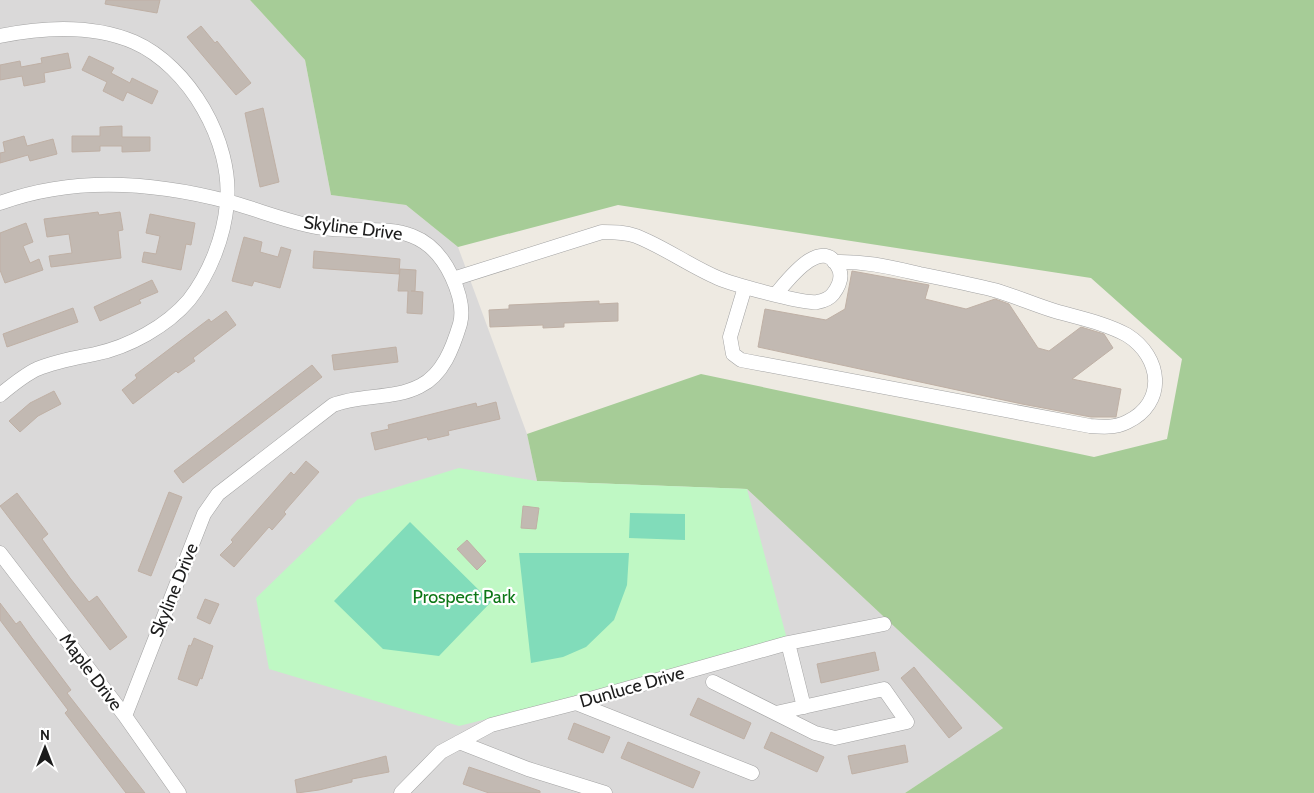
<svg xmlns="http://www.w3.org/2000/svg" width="1314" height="793" viewBox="0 0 1314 793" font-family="Cabin,sans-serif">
	<rect width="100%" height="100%" fill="#eeeae2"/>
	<path fill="#dad9d9" d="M0,0H250L305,60L331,195L406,205L458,247L527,434L537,481L747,489L1003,728L905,793H0Z"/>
	<path fill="#a6cc97" d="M250,0H1314V793H905L1003,728L747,489L537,481L527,434L701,374L1094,457L1167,439L1182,359L1091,278L618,205L458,247L406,205L331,195L305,60Z"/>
	<path fill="#bff8c4" d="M459,468L537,481L747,489L788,643L459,726L269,669L256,598L358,499Z"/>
	<path fill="#81dcba" d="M630,513L685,514V540L629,538Z
		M410,522L491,602L439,656L383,649L334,601Z
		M519,553H629L627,585L614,620L586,647L563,657L531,663Z"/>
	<path fill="#c2b9b2" stroke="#bfb0a5" d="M106,0H160L157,13L105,4Z
		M201,26L215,43L217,41L251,83L236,95L187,37Z
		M68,53L71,68L44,73L45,82L24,86L22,76L0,80V65L20,61L21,67L42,63L41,58Z
		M89,56L114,68L111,73L130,83L132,78L158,91L152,104L127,92L123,101L103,91L107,82L82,70Z
		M263,108L279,182L260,187L245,113Z
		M122,126V137H150V151L122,152V146H100V151L72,152V136H100V127Z
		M24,136L27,146L53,139L57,154L30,161L28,155L0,163V153L5,152L3,142Z
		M98,212L99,215L120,212L123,230L118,231L121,258L51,267L49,256L72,253L69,234L47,237L44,219Z
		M150,214L195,223L191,245L186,244L181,270L142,262L144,252L156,254L160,236L146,233Z
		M26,223L33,242L23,246L30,263L39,259L43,270L5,283L0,270V233Z
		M244,237L262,242L260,252L278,257L281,247L291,250L280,288L254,281L252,286L232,281Z
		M314,251L400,259L399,274L313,268Z
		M400,269L416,270L415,291H411L423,292L422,314L407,313L408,291H398Z
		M852,271L929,285L925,299L966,309L995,299L1009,304L1038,348L1049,351L1081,327L1104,334L1113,348L1072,379L1121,389L1116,417H1091L1022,404L758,347L765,309L826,320L845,309Z
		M152,280L158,292L139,300L141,303L100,321L94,307Z
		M599,301V304L618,303V321L564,323V327L543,328V325L490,327L489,310L509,309V305Z
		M73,308L78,322L7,347L3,334Z
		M226,311L236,325L193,358L195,361L178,373L176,371L133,404L122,390L137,378L135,375L209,319L211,322Z
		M396,347L398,362L334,370L332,355Z
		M312,365L322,377L183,483L174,471Z
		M54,391L61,404L38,416L20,432L9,421L30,403Z
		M496,402L500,419L448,431L449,435L428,440L427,437L375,450L371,433L389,429L388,425L476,403L477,407Z
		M306,461L319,472L284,512L286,514L272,530L269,527L234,567L220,555L233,542L231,540L291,472L294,475Z
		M169,492L182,497L151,576L138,571Z
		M17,493L48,534L42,539L70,578L89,602L97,596L127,637L110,650L0,506Z
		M523,506L539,508L536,529L521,528Z
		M467,540L486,561L477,570L457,549Z
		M205,599L219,604L210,624L197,618Z
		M0,603L16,624L20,621L32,638L71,690L67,693L145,793H126L65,713L68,710L0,620Z
		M194,638L213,646L202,679L200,678L197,686L178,679L189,645L191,646Z
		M875,652L879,670L821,683L817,664Z
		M914,667L962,728L949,738L901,678Z
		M698,698L751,723L744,739L690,715Z
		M574,723L610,737L603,753L568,739Z
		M771,732L824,757L817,772L764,748Z
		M628,742L700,772L693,788L621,758Z
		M905,745L908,762L852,774L848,756Z
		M386,756L389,772L352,779V782L319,790L297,793L295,780Z
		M469,767L540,791V793H489L463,784Z"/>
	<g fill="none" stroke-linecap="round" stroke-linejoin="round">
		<g stroke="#a3a3a3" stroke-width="15">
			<path id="street" d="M0,36C44,27 91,24 134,42C189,66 233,142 227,203C224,237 210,273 189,300C167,326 129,347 95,354C75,358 56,361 37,369C24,375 11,386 0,395
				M0,203C74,176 155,182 230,202C259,210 288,222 317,227C371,237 422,212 452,277C458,290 464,309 460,324C453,347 443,375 420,386C393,400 361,394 333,405L218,494L204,514L125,716
				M453,279L602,232C614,232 625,232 636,236C664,247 690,266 718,278C732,284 803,304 817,302C823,301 830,298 833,294C839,286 843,278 839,269C823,233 788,280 776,294
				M745,287L730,337L733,354L741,360L1090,426C1102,427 1115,428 1127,422C1167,403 1162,357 1127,335C1105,323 1079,318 1055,311C1035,305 1015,296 994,290C970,284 945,279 920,274C889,267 866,261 834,262
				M0,553L125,716L179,793
				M788,643L804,707
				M713,682L815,733L835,738L907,722L884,689L776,713
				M576,703L752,773
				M459,742L528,769L605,793
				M401,793L441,752L491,725L576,703L788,643L884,624"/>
		</g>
		<use href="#street" stroke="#fff" stroke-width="14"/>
	</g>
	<g text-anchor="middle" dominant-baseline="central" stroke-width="4.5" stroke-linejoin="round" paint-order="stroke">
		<g font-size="18" fill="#1c1c1c" stroke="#fff">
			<text transform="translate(353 228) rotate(7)">Skyline Drive</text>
			<text transform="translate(174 590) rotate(-68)">Skyline Drive</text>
			<text transform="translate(91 672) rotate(53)">Maple Drive</text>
			<text transform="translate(632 687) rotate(-16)">Dunluce Drive</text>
		</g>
		<g font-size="18" fill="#0d7717" stroke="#fff">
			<text x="464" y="597">Prospect Park</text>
		</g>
	</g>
	<g transform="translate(45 748)" stroke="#ffffff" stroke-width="4" paint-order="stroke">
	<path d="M0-4L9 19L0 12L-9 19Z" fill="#1c1c1c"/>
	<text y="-8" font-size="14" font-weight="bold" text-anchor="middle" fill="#1c1c1c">N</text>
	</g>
</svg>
